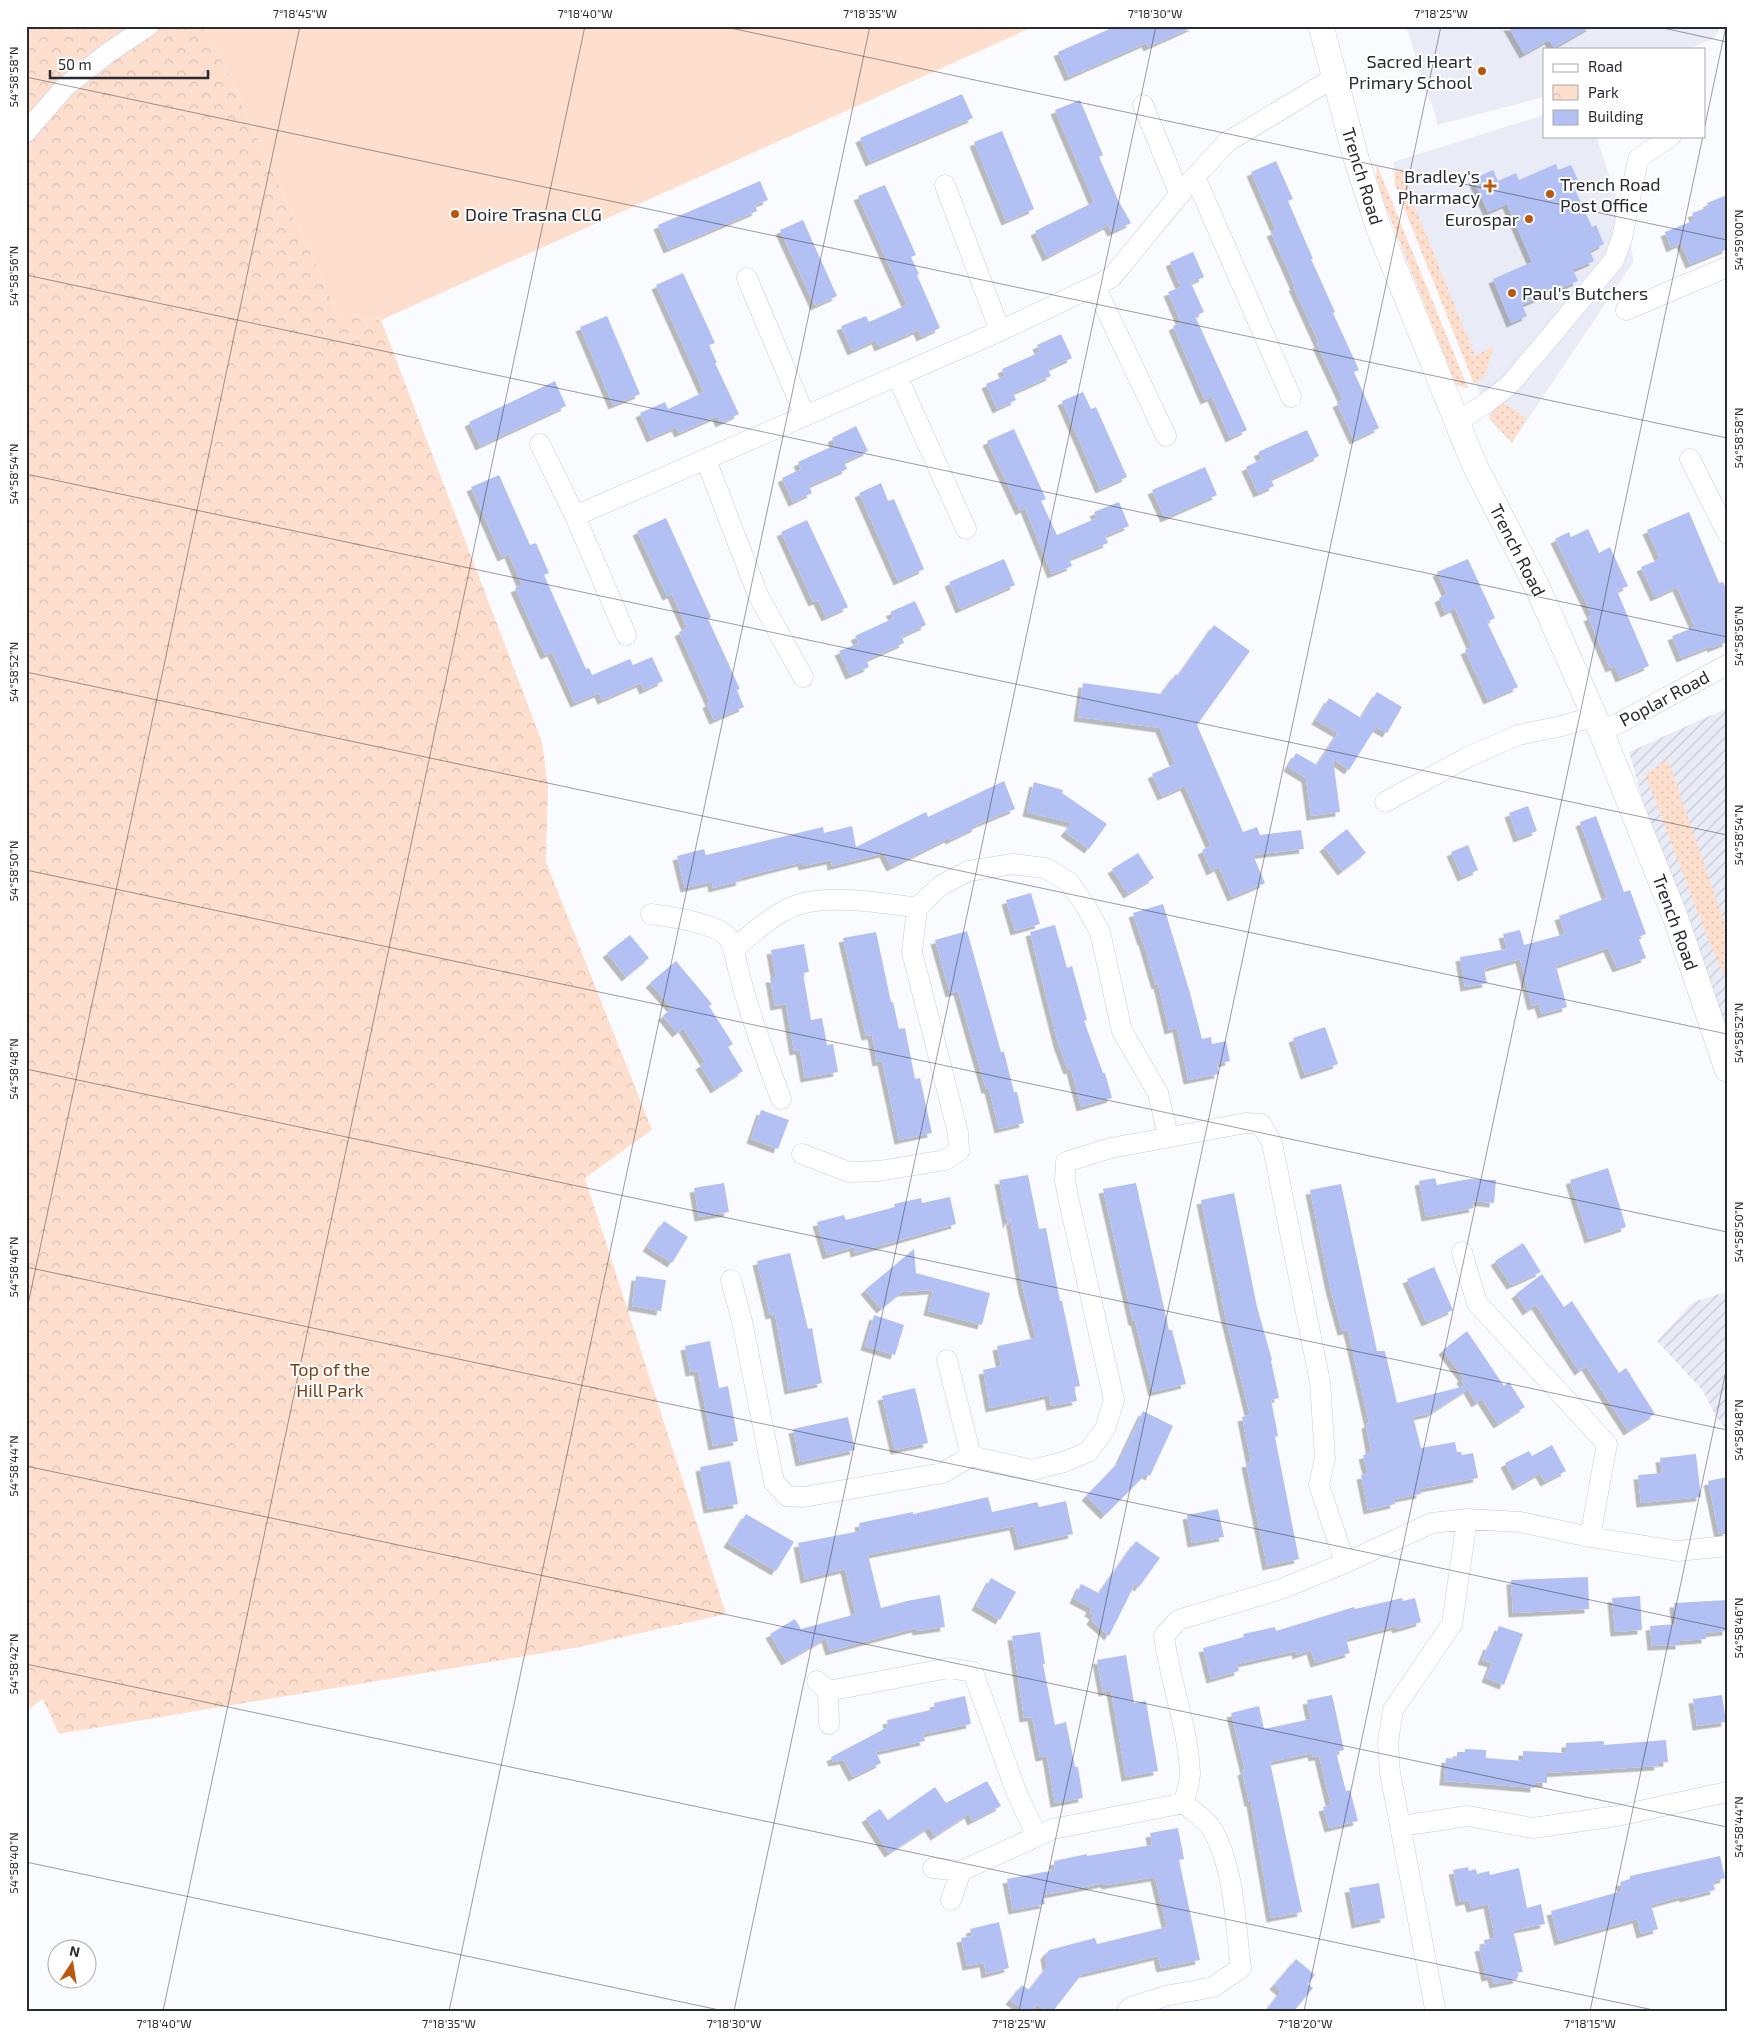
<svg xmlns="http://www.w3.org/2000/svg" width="1753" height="2037" viewBox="0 0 1753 2037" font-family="'Exo 2',sans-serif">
	<defs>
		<pattern id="industrial-furrows" width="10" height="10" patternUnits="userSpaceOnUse" patternTransform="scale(1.25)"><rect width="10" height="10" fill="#e9ecf6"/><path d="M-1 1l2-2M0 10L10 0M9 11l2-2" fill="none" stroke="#c8cbd3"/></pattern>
		<pattern id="grass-dots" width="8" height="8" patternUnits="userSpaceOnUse" patternTransform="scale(1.25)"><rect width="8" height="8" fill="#fedfce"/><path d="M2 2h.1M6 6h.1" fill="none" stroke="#dac0b1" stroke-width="1.8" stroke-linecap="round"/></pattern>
		<pattern id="park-crowns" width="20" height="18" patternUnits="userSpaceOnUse" patternTransform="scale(1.25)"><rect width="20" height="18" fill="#fedfce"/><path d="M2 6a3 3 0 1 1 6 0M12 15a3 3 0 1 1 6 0" fill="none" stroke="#dac0b1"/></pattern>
		<filter id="shadow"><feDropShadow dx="-4.5" dy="4.5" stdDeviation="0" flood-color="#0004"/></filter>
	</defs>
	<rect width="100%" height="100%" fill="#fafbff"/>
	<path fill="#e9ecf6" d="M1406,26H1721L1714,39L1687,49H1544V97L1437,125L1436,116L1427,93Z
		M1544,115V136H1596L1626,225L1634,261L1512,443L1490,420L1395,174L1393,162Z"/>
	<path fill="url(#industrial-furrows)" d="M1727,708V1042L1676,919L1629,752Z
		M1727,1292V1431L1715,1415L1703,1391L1657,1341L1693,1302Z"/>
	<path fill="url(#grass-dots)" d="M1377,165L1468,388L1456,385L1383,200L1376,176Z
		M1406,168L1402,174L1475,356L1494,346L1484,378L1474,384L1395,185L1394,172Z
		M1501,401L1526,418L1512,443L1489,418Z
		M1668,760L1727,930V981L1710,944L1645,774Z"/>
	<path fill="url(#park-crowns)" d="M26,26H206L339,315L381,320L542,742L548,786L546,862L652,1130L585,1178L726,1614L574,1648L59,1734L43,1699L26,1711Z"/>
	<path fill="#fedfce" d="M206,26H1035L381,320L339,315Z"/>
	<path fill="#b2c0f4" filter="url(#shadow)" d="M1116,26H1195L1148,47L1146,43L1069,77L1058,52Z
		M1508,26H1592L1554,48L1549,40L1524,54Z
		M962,94L973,118L870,162L860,138Z
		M1080,100L1103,155L1099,157L1118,200L1131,223L1112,232L1108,225L1047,257L1035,231L1094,202L1055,110Z
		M1002,131L1034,209L1006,221L974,142Z
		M1276,161L1293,199L1288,201L1313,259H1311L1335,312L1333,313L1359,370L1354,372L1379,428L1354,440L1337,403L1343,400L1317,344L1319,343L1293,286H1295L1271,232L1276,230L1251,172Z
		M1556,164L1558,170L1571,165L1578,180L1572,183L1592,227L1596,225L1604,244L1590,251L1594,261L1573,270L1578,281L1522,305L1527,316L1511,323L1493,279L1532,262L1507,204L1488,212L1473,179L1493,170L1498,181L1516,173L1519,180Z
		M760,181L768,200L755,205L757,211L668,249L658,225Z
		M885,185L916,255L911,257L919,274L917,275L940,328L921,337L918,330L879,347L876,340L852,351L841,326L866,316L869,322L907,305L858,196Z
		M1727,195V249L1690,264L1681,243L1671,248L1665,232L1695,220L1692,213L1709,207L1707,203Z
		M803,220L837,296L815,306L780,230Z
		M1193,252L1204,277L1181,287L1170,262Z
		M683,273L715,343L709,345L717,363H715L739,414L720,423L717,416L679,433L676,427L651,438L640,413L665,402L668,409L704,392L656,285Z
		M1191,283L1204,312L1195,316L1247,430L1230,438L1212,397L1205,400L1173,326L1181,322L1168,292Z
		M607,316L640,394L613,405L580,327Z
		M1061,334L1072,358L1048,369L1051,376L1013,393L1016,400L997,409L986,384L1005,376L1002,369L1040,352L1037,345Z
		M555,381L566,406L480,446L469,422Z
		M1083,392L1091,409L1096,407L1127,477L1100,489L1062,401Z
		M856,426L868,451L844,462L847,469L809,486L812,493L793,502L782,478L801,469L798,462L835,445L832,438Z
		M1014,429L1046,499L1041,501L1057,535L1097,518L1094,512L1119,502L1129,526L1105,536L1108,543L1069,559L1072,566L1052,574L1025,508L1020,511L987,441Z
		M1307,430L1319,456L1271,479L1274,486L1258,493L1246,467L1262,459L1258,452Z
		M1205,467L1217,495L1165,518L1152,490Z
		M499,475L530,545L536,543L549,573L544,575L586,669L589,668L592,675L630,659L633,665L652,657L663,681L644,690L641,683L602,700L599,693L575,703L552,652L545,655L515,588L522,585L509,554L502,557L471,487Z
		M881,483L888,501L894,499L924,569L898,581L859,493Z
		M1689,512L1719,583L1723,582L1727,591V642L1712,648L1711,646L1681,658L1672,636L1695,627L1677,587L1655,597L1641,567L1660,559L1647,530Z
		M666,518L711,617L708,619L740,689L737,690L744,707L714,720L707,704L710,702L679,632L687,628L672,594L667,596L637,531Z
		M807,520L848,607L826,617L818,600L813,602L781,532Z
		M1588,529L1599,553L1610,547L1628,586L1617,591L1649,666L1620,678L1615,666L1610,668L1588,617L1592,615L1555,539L1569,532L1571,537Z
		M1004,559L1015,585L960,609L949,582Z
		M1468,559L1495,618L1487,622L1518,687L1488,700L1465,650L1472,647L1455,608L1445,613L1439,598L1447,594L1437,572Z
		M915,601L926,625L902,636L904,643L866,660L869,667L850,675L839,651L859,643L855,636L894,618L890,612Z
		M1214,625L1250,651L1197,725L1243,832L1257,827L1260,835L1301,830L1304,849L1253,855L1265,883L1232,897L1219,867L1211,871L1202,850L1211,846L1185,786L1162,796L1152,774L1175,764L1160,728L1078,717L1083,683L1161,694L1176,674L1178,676Z
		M1377,692L1402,707L1387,733L1376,727L1349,770L1333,759L1340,812L1311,816L1306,778L1288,767L1296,753L1317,765L1338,733L1316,720L1329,698L1361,718Z
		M1004,781L1015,809L976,825L977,827L950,840L949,838L891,867L884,853L832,866L831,860L803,866L802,862L740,878L741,881L713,888L712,882L685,888L677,856L704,849L706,855L823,827L824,833L852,826L856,847L926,812L928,817Z
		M1034,782L1063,790L1062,793L1107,824L1089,849L1065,832L1072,823L1027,812Z
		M1528,806L1537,831L1518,838L1509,813Z
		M1596,816L1624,892L1630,890L1646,934L1638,937L1646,958L1617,968L1608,948L1556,966L1567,1007L1542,1014L1539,1004L1532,1006L1520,959L1484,969L1487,983L1465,987L1460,957L1507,949L1503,934L1520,930L1524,945L1565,934L1559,916L1607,898L1580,822Z
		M1347,829L1366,853L1342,871L1324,847Z
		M1468,845L1478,870L1462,877L1451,852Z
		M1138,853L1154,878L1128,894L1112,869Z
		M1031,893L1040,924L1015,931L1006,900Z
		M1163,904L1190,993L1202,1039L1211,1037L1212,1044L1226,1041L1230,1061L1217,1064L1219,1074L1188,1080L1177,1028L1169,1030L1158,984L1156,985L1143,941H1142L1133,913Z
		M1055,925L1067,968L1072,966L1087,1020L1084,1021L1103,1073H1105L1112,1098L1081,1107L1071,1069L1068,1070L1058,1043L1030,932Z
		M967,931L1001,1052H1004L1014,1092H1017L1024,1123L999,1129L989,1089H986L958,991L950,993L935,940Z
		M876,932L891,1002H893L899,1029L905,1028L915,1079L920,1078L932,1133L899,1140L882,1061L877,1062L872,1035L866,1036L843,938Z
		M630,935L649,958L626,977L607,953Z
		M804,944L809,972L803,973L811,1020L822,1018L827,1045L833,1044L838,1072L805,1078L800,1050L794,1051L786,1004L775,1006L770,978H776L771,950Z
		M676,961L712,1004L709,1006L733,1044L728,1047L743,1071L715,1089L700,1065L705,1062L683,1028L677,1033L663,1016L672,1008L650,983Z
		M1325,1027L1338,1064L1305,1075L1293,1038Z
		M761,1110L789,1120L778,1149L751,1139Z
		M1608,1168L1626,1227L1589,1239L1570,1180Z
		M1028,1175L1039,1229L1046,1228L1060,1301H1062L1080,1386L1074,1387L1077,1401L1051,1406L1049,1395L990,1408L983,1370L1001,1366L997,1346L1036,1338L1023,1289L1010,1218L1008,1225L999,1180Z
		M1435,1178L1437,1185L1469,1179L1496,1180L1494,1203L1472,1201L1474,1208L1426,1217L1419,1181Z
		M724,1183L729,1212L699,1217L694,1188Z
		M1136,1183L1169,1330H1172L1186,1384L1153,1392L1135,1321H1133L1103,1189Z
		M1341,1184L1377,1351H1385L1397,1403L1465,1386L1461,1379L1463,1377L1443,1350L1467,1331L1504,1386L1509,1382L1525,1407L1498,1424L1482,1399L1476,1403L1468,1389L1431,1413L1413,1417L1421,1448L1455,1442L1457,1452H1461L1462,1455L1473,1453L1478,1478L1420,1489L1421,1494L1394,1499L1395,1504L1368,1510L1361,1475L1368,1474L1363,1455L1371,1453L1366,1424L1369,1423L1348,1330L1342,1331L1330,1287L1310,1190Z
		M1234,1193L1257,1307L1272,1360L1271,1361L1279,1398L1271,1400L1278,1436L1275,1437L1299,1559L1267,1566L1246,1463L1251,1462L1242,1417L1250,1415L1225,1315L1201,1200Z
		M950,1197L956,1224L855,1253L854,1247L827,1255L817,1222L844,1215L846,1220L895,1207L894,1204L921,1198L922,1203Z
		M664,1221L688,1237L672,1263L647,1247Z
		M1523,1243L1541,1272L1511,1285L1495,1261Z
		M914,1249L916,1273L990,1293L982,1325L928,1311L933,1290L902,1292L881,1309L865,1290Z
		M790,1253L808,1329L812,1328L822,1383L789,1390L775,1314L770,1315L757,1261Z
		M1434,1267L1453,1310L1426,1322L1407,1279Z
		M1542,1274L1564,1307L1572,1301L1619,1373L1626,1368L1655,1414L1628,1431L1586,1366L1579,1371L1536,1305L1527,1311L1516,1294Z
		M636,1276L666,1280L661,1311L632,1306Z
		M874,1315L904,1325L895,1355L865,1346Z
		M710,1341L719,1388L728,1386L738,1441L713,1446L698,1371L690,1372L685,1346Z
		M915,1388L928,1443L895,1450L882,1396Z
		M1143,1411L1173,1426L1150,1476L1146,1474L1105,1515L1086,1496L1119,1462Z
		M848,1417L855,1450L800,1462L793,1429Z
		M1552,1445L1566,1471L1545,1482L1540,1473L1517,1486L1505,1463L1529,1451L1532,1456Z
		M1696,1454L1701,1497L1641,1503L1638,1475L1662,1473L1660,1458Z
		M730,1461L738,1504L708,1509L700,1467Z
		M1727,1477V1534H1719L1708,1481Z
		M988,1497L992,1512L1037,1502L1039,1507L1066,1501L1073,1534L1019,1546L1014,1526L868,1555L881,1608L907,1601L940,1595L945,1627L917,1631L916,1628L830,1651L826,1638L786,1661L770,1634L795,1619L801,1629L856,1614L845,1569L805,1579L798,1543L860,1531L859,1523L913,1512V1514Z
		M1218,1509L1224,1537L1192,1543L1187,1515Z
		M746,1514L794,1542L776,1571L728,1543Z
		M1136,1541L1160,1558L1139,1587L1135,1584L1109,1636L1091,1620L1094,1615L1089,1612L1091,1608L1074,1599L1081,1584L1099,1593Z
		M1588,1577L1589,1609L1513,1613L1511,1580Z
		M991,1578L1016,1592L1000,1620L976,1606Z
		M1640,1596L1642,1630L1615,1632L1612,1598Z
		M1402,1598L1403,1601L1415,1598L1421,1622L1397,1629L1396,1626L1346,1639L1350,1653L1315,1663L1311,1650L1297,1655L1296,1651L1237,1664L1239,1671L1211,1679L1203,1648L1244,1637L1243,1634L1275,1627L1276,1631L1354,1607L1355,1609Z
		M1727,1600V1631L1706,1633V1639L1680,1641V1645L1652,1646L1650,1626L1676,1624L1674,1603Z
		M1499,1626L1523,1634L1504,1685L1486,1678L1492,1663L1482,1660L1488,1645L1491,1646Z
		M1040,1632L1045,1664H1043L1055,1725L1066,1722L1075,1767H1078L1083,1798L1055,1803L1047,1756L1040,1757L1032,1717L1024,1718L1012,1636Z
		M1126,1655L1134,1703L1146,1701L1158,1771L1126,1777L1111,1690L1103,1692L1097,1660Z
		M1332,1695L1344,1750L1336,1752L1346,1791L1350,1790L1358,1821L1329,1828L1323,1807L1331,1805L1319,1756L1313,1757L1312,1753L1270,1762L1302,1912L1271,1918L1251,1802H1249L1242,1771L1245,1770L1231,1713L1259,1706L1264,1729L1311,1719L1307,1700Z
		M1722,1695L1726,1722L1697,1726L1693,1699Z
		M965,1696L971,1724L923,1734L925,1741L876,1752L881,1763L853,1777L844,1760L833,1762L831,1757L888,1727L887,1720L935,1709L934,1703Z
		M1666,1740L1668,1762L1658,1763L1659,1766L1547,1773V1783L1535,1782V1788L1444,1781L1446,1758L1457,1759V1752H1465V1749L1486,1750V1758L1523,1761V1751L1566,1753V1743L1604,1741V1745Z
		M987,1781L1001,1806L972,1821L969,1814L935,1836L929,1827L889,1853L866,1818L880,1809L888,1820L935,1787L946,1803Z
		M1178,1828L1184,1859L1179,1860L1200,1960L1161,1968L1158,1956L1082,1974L1053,2011H1046L1037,2004L1032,2011H1025L1010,2000L1022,1985L1029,1990L1047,1967L1045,1955L1049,1950L1095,1938L1097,1944L1167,1927L1155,1877L1106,1885L1105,1883L1043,1895L1045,1904L1013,1910L1007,1879L1055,1870L1054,1861L1087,1854V1856L1152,1845L1150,1833Z
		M1720,1856L1725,1878L1713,1882L1715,1890L1684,1898V1896L1651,1905L1658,1929L1641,1934L1637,1919L1559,1941L1551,1911L1622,1891L1620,1882L1630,1879V1876Z
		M1468,1867L1469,1871L1476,1869L1477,1874L1489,1871L1490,1875L1519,1868L1527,1908L1541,1904L1545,1924L1513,1930L1523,1972L1516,1973L1518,1979L1494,1984L1492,1976L1486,1977L1479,1947L1485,1946L1484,1940L1495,1938L1488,1904L1471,1908L1469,1900L1460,1902L1453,1870Z
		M1379,1883L1385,1918L1356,1924L1349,1888Z
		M999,1922L1009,1968L986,1974L984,1963L967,1966L961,1938L972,1936L970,1929Z
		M1296,1959L1315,1975L1308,1984L1313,1988L1294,2011H1266L1281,1991L1274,1985Z"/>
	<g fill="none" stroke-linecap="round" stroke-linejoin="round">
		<g stroke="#c7ccdf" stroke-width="21">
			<path id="minor" d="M1143,105L1180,195
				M26,132L65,87L108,53L148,26
				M1195,177L1291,397
				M945,185L1000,331
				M747,278L805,416
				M1095,286L1166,436
				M1626,310L1727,267
				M897,376L966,529
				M1457,422C1476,410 1495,398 1512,382C1520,374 1526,363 1535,355L1614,260L1622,238L1638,159L1671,136
				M540,444L575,516L626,635
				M1690,459L1727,533
				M706,460L758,595L803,677
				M575,516L1000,331L1111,278L1184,189L1227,142L1335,77
				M1601,731L1619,723L1727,665
				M1385,802L1468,757L1518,735L1562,726L1595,716
				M651,914C670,917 712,922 727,936C735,945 735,958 738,969C749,1013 765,1056 781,1099
				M734,949C751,934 776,912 797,905C829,894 884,903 917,908
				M802,1154L849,1172L879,1171L945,1160L959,1151L958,1133L912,952L917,908L940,886L968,871L1013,864L1045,868L1069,882L1085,905L1100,932L1122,1031L1158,1093L1168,1136
				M1462,1252L1477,1303L1607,1444L1590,1537
				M731,1280L742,1321L774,1482L787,1496L803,1497L943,1473L971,1456L1032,1470L1064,1462L1088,1452L1105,1429L1114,1400L1068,1197L1065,1180L1066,1162L1111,1148L1246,1123L1261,1124L1272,1143L1320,1382L1325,1458L1319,1485L1345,1563
				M947,1360L971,1456
				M817,1681L828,1691L829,1724
				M828,1691L949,1668L973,1672L1016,1791L1036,1835
				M1401,1826L1468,1816L1533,1828L1617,1816L1727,1792
				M933,1868L961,1871
				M951,1900L961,1871L1053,1829L1184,1803C1186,1794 1190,1782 1190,1773C1188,1727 1170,1682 1164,1636L1178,1620L1281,1589L1345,1563L1432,1523L1467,1519L1520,1522L1590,1537L1677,1551L1727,1546
				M1435,2008L1390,1773L1388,1742L1393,1710L1452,1624L1467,1519
				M1127,2011L1131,2007L1166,1996L1213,1987L1241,1968C1235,1923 1235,1869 1212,1829C1206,1819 1192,1811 1184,1803"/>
		</g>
		<g stroke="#c7ccdf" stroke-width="26">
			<path id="tertiary" d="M1321,26L1356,158L1379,229L1474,464L1539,591L1601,731L1676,919L1727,1069"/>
		</g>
		<use href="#minor" stroke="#fff" stroke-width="20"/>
		<use href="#tertiary" stroke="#fff" stroke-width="25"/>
	</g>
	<path fill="none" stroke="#292b32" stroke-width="1" stroke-opacity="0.45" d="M721,26L1727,240M1654,26L1727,42M26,77L1727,438M1704,130L1726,26M26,275L1727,637M26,474L1727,835M26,672L1727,1034M26,870L1727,1232M26,1069L1727,1430M26,1267L1727,1629M26,1314L300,26M26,1466L1727,1827M26,1664L1658,2011M26,1862L724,2011M163,2011L585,26M449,2011L870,26M734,2011L1156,26M1019,2011L1441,26M1304,2011L1703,136M1590,2011L1727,1366"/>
	<g fill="#b7580e" stroke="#fff" stroke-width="2">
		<circle cx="1482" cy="71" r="5"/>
		<path d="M1487.5 178.5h5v5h5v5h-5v5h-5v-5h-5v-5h5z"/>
		<circle cx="1550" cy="194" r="5"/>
		<circle cx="455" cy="214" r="5"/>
		<circle cx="1529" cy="219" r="5"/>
		<circle cx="1512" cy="293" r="5"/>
	</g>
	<g text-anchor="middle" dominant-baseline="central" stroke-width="4" stroke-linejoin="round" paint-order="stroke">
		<g font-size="18" fill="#292b32" stroke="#fff" text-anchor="end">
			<text x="1472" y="61">Sacred Heart<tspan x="1472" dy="21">Primary School</tspan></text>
			<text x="1480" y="176">Bradley's<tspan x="1480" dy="21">Pharmacy</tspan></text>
			<text x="1560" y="184" text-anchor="start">Trench Road<tspan x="1560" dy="21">Post Office</tspan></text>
			<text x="465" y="214" text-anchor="start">Doire Trasna CLG</text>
			<text x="1519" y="219">Eurospar</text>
			<text x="1522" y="293" text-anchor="start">Paul's Butchers</text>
		</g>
		<g font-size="18" fill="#292b32" stroke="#fff">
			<text transform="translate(1363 176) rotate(73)">Trench Road</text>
			<text transform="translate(1518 550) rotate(63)">Trench Road</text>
			<text transform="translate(1664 698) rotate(-28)">Poplar Road</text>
			<text transform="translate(1676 922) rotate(70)">Trench Road</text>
		</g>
		<g font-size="18" fill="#79401a" stroke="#fff">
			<text x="330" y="1369">Top of the<tspan x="330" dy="21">Hill Park</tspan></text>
		</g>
	</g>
	<rect width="1753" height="2037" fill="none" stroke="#ffffff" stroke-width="55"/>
	<rect x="1543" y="48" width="162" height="90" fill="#ffffff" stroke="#a9aaad"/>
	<rect x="1553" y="64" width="25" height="8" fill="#ffffff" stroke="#a9aaad"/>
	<text x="1588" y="72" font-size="15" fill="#292b32">Road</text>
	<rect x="1553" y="85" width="25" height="15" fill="url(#park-crowns)" stroke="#a9aaad"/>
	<text x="1588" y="98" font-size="15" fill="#292b32">Park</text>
	<rect x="1553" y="110" width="25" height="15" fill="#b2c0f4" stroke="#a9aaad"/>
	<text x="1588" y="122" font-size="15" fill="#292b32">Building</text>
	<g transform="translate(72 1964) rotate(12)"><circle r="24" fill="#ffffff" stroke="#a9aaad"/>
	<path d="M0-4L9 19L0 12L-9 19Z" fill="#b7580e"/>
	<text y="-8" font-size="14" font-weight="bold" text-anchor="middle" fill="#292b32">N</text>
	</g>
	<path d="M50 70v8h158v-8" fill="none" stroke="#292b32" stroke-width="2.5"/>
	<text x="58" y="70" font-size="15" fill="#292b32" stroke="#ffffff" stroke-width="4" paint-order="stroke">50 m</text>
	<rect x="28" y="28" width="1698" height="1982" fill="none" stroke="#292b32" stroke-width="2"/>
	<g font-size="12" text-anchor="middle" fill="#292b32">
		<text x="300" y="18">7°18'45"W</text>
		<text x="585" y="18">7°18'40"W</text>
		<text x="870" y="18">7°18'35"W</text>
		<text x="1155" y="18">7°18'30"W</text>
		<text x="1441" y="18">7°18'25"W</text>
		<text transform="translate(14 77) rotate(-90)" y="4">54°58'58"N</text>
		<text transform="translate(1739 240) rotate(-90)" y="4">54°59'00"N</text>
		<text transform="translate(14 276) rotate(-90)" y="4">54°58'56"N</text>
		<text transform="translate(1739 438) rotate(-90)" y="4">54°58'58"N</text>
		<text transform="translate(14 474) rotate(-90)" y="4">54°58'54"N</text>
		<text transform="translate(1739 636) rotate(-90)" y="4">54°58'56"N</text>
		<text transform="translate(14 672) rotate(-90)" y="4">54°58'52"N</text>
		<text transform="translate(1739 835) rotate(-90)" y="4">54°58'54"N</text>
		<text transform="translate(14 871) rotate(-90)" y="4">54°58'50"N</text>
		<text transform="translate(1739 1033) rotate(-90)" y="4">54°58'52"N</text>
		<text transform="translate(14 1069) rotate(-90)" y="4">54°58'48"N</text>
		<text transform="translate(1739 1232) rotate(-90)" y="4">54°58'50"N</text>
		<text transform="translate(14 1267) rotate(-90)" y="4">54°58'46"N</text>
		<text transform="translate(1739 1430) rotate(-90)" y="4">54°58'48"N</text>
		<text transform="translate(14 1466) rotate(-90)" y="4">54°58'44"N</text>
		<text transform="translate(1739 1628) rotate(-90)" y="4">54°58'46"N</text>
		<text transform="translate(14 1664) rotate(-90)" y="4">54°58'42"N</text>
		<text transform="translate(1739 1827) rotate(-90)" y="4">54°58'44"N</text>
		<text transform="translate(14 1863) rotate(-90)" y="4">54°58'40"N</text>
		<text x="164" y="2028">7°18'40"W</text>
		<text x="449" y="2028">7°18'35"W</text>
		<text x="734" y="2028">7°18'30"W</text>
		<text x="1019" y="2028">7°18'25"W</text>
		<text x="1305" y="2028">7°18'20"W</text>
		<text x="1590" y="2028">7°18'15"W</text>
	</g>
</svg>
